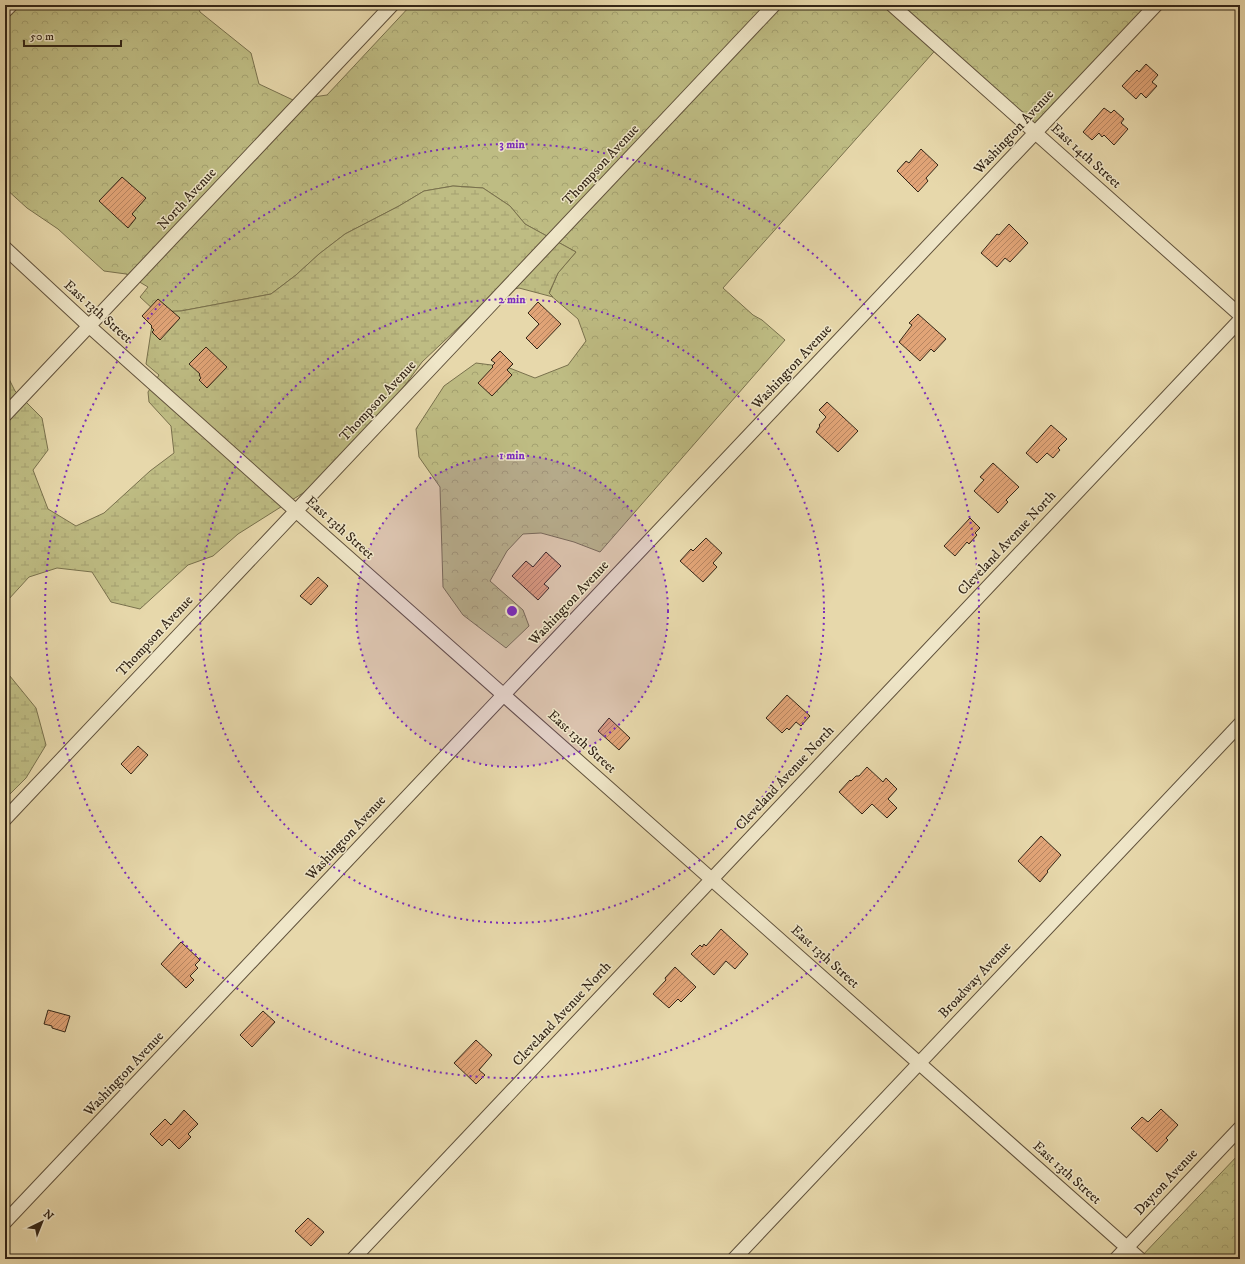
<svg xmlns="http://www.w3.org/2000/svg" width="1245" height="1264" viewBox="0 0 1245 1264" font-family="'IM FELL DW Pica',serif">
	<defs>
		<pattern id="forest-crowns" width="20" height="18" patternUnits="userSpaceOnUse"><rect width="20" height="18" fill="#bebc83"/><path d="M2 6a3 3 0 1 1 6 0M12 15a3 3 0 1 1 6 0" fill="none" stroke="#a4a170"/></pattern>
		<pattern id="wetland-marsh" width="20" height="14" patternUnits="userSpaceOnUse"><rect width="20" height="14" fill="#bebc83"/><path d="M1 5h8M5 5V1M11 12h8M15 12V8" fill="none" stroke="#a4a170"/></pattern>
		<pattern id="building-hatch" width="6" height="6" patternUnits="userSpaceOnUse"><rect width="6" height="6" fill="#e1a477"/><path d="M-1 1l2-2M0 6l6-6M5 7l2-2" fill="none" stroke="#b78561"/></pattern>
	</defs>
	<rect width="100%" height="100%" fill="#e7d8ab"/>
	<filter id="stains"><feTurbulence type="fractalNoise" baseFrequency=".005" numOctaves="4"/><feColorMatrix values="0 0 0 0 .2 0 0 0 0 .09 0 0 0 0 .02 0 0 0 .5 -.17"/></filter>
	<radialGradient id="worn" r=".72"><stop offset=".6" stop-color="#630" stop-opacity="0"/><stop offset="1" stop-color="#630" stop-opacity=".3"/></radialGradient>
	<path fill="url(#forest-crowns)" stroke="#79714d" d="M5,5H197L200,12L251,53L259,84L293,100L327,95L411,5H1147L1029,135L940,45L723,288L753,315L762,320L785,340L600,552L574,542L541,533L523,534L507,551L490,581L523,610L529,626L506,648L463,615L443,587L440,487L419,457L416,429L444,386L476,363L507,367L535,378L568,365L586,341L578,319L549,294L558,273L576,252L525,224L510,206L483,188L453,186L424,191L399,206L345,234L319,254L296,275L271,294L181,311L154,312V310L140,297L148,287L126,274L104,271L58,229L27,208L5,188Z
		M1240,1153V1259H1139Z"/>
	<path fill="url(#wetland-marsh)" stroke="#79714d" d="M453,186L483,188L510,206L525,224L576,252L558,273L549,293L553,297L519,288L495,293L422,362L384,414L339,459L303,493L238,534L213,556L188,565L140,609L111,602L92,572L57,568L29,577L8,600L5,605V371L15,391L42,418L48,450L33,470L48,509L76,526L104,513L150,471L174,453L171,426L149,402L148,392L159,375L146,364L154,312L181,311L271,294L296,275L319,254L345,234L399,206L424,191Z
		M5,670L36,708L46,745L26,778L5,799Z"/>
	<path fill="url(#building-hatch)" stroke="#342617" d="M1146,64L1158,75L1152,82L1157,86L1146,98L1141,93L1136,99L1122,86L1137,70L1139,72Z
		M1104,108L1111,113L1114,110L1124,119L1121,123L1128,129L1114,145L1104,135L1102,137L1099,133L1092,140L1083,132Z
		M921,149L938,165L926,178L928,181L918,192L897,171L906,161L909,163Z
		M122,177L146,198L132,214L136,218L128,228L99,201Z
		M1009,224L1028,243L1010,262L1005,258L997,267L981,253L997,234L999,235Z
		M158,299L180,318L160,340L152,332L154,330L151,327L152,326L142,316Z
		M538,302L561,324L537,349L526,338L539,324L528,313Z
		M918,314L946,339L934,352L931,349L920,361L899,342L912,325L909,323Z
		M206,347L227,367L207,388L199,380L201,378L199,375L200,374L189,364Z
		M500,351L513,364L507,370L512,375L492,396L478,383L493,367L492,366L495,363L491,360Z
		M827,402L858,431L838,452L816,432L820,426L819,425L826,417L819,410Z
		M1051,425L1067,439L1058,448L1060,450L1053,458L1047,453L1037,463L1026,453Z
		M993,463L1019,487L1006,500L1008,502L998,513L974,491L984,480L980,477Z
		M970,518L980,528L975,533L977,535L969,544L967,542L955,556L944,546Z
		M706,538L722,553L713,563L717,567L703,582L680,561L691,549L693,551Z
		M546,552L561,566L544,584L549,588L538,600L512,576L526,561L533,567Z
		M318,577L328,586L311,605L300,596Z
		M787,695L810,716L801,726L796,722L789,730L787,728L782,733L766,718Z
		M609,718L630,738L619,750L598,731Z
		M138,746L148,755L131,774L121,764Z
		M867,767L883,782L886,778L897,789L888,799L897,808L887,818L872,804L862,814L839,792L850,780L851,781L856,776H859Z
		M1041,836L1061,855L1047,871L1048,872L1040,882L1018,861Z
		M721,929L748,954L735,969L726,961L714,975L691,954L700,945L702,947L704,944L706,946Z
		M181,942L200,960L195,965L198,968L190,976L194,980L186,988L161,964Z
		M675,967L696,987L681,1002L678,999L669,1008L653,994L666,980L665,978Z
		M48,1010L70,1016L65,1032L52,1028V1026L44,1024Z
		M263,1011L275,1022L252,1047L240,1035Z
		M476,1040L492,1055L479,1070L485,1075L476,1084L454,1063Z
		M1161,1109L1178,1125L1166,1138L1168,1140L1157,1152L1131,1128L1142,1117L1148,1122Z
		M184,1110L198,1124L188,1134L191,1137L179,1149L169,1139L162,1146L150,1134L165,1119L171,1125Z
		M308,1218L324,1232L311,1246L295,1231Z"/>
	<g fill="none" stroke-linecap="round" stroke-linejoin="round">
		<g stroke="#61523c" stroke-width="15">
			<path id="minor" d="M892,5L1240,315
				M5,11L11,5
				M5,248L89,326L296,511L1140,1259
				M5,415L392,5
				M5,819L774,5
				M5,1222L1156,5
				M353,1259L1240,320
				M734,1259L1240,724
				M1116,1259L1240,1128"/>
		</g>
		<use href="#minor" stroke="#efe6c8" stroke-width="13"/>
	</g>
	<circle cx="512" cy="611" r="156" fill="#7b2cbf" fill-opacity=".12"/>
	<g fill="none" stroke="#7b2cbf" stroke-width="2" stroke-dasharray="2 4">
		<circle cx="512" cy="611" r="156"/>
		<circle cx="512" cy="611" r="312"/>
		<circle cx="512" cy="611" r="467"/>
	</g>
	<g text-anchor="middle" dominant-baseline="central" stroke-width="3" stroke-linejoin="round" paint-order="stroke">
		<g font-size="14" fill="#342617" stroke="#efe6c8">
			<text transform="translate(1014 132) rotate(-47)">Washington Avenue</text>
			<text transform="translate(1086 156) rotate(42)">East 14th Street</text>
			<text transform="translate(601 165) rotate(-47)">Thompson Avenue</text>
			<text transform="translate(187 199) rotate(-47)">North Avenue</text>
			<text transform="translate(98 312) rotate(42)">East 13th Street</text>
			<text transform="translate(792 367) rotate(-47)">Washington Avenue</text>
			<text transform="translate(378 401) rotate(-47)">Thompson Avenue</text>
			<text transform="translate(340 528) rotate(42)">East 13th Street</text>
			<text transform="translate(1007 543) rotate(-47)">Cleveland Avenue North</text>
			<text transform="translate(569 603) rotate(-47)">Washington Avenue</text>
			<text transform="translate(155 636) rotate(-47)">Thompson Avenue</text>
			<text transform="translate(582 742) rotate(42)">East 13th Street</text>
			<text transform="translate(785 778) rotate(-47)">Cleveland Avenue North</text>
			<text transform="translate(346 838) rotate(-47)">Washington Avenue</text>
			<text transform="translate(825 957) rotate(42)">East 13th Street</text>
			<text transform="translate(975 980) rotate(-47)">Broadway Avenue</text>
			<text transform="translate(562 1014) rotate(-47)">Cleveland Avenue North</text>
			<text transform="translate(124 1074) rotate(-47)">Washington Avenue</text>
			<text transform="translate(1067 1173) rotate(42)">East 13th Street</text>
			<text transform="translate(1166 1182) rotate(-47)">Dayton Avenue</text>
		</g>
	</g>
	<circle cx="512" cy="611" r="6" fill="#7b2cbf" stroke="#efe6c8" stroke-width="2"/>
	<g font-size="12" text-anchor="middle" font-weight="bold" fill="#7b2cbf" stroke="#efe6c8" stroke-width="3" stroke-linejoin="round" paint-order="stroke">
		<text x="512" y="148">3 min</text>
		<text x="512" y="303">2 min</text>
		<text x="512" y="459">1 min</text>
	</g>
	<rect width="1245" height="1264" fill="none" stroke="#e7d8ab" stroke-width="20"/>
	<rect x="6" y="6" width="1233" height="1252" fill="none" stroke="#342617" stroke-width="2"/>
	<rect x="10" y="10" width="1225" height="1244" fill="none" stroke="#342617"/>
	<g transform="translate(42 1222) rotate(43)" stroke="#efe6c8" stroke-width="3" paint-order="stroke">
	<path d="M0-3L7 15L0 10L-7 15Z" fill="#342617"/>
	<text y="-6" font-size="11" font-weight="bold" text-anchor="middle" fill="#342617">N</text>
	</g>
	<path d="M24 40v6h97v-6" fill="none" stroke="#342617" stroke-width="2"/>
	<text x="30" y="40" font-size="12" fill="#342617" stroke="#efe6c8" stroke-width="3" paint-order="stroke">50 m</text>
	<rect width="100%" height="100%" filter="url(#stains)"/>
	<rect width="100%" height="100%" fill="url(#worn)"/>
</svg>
